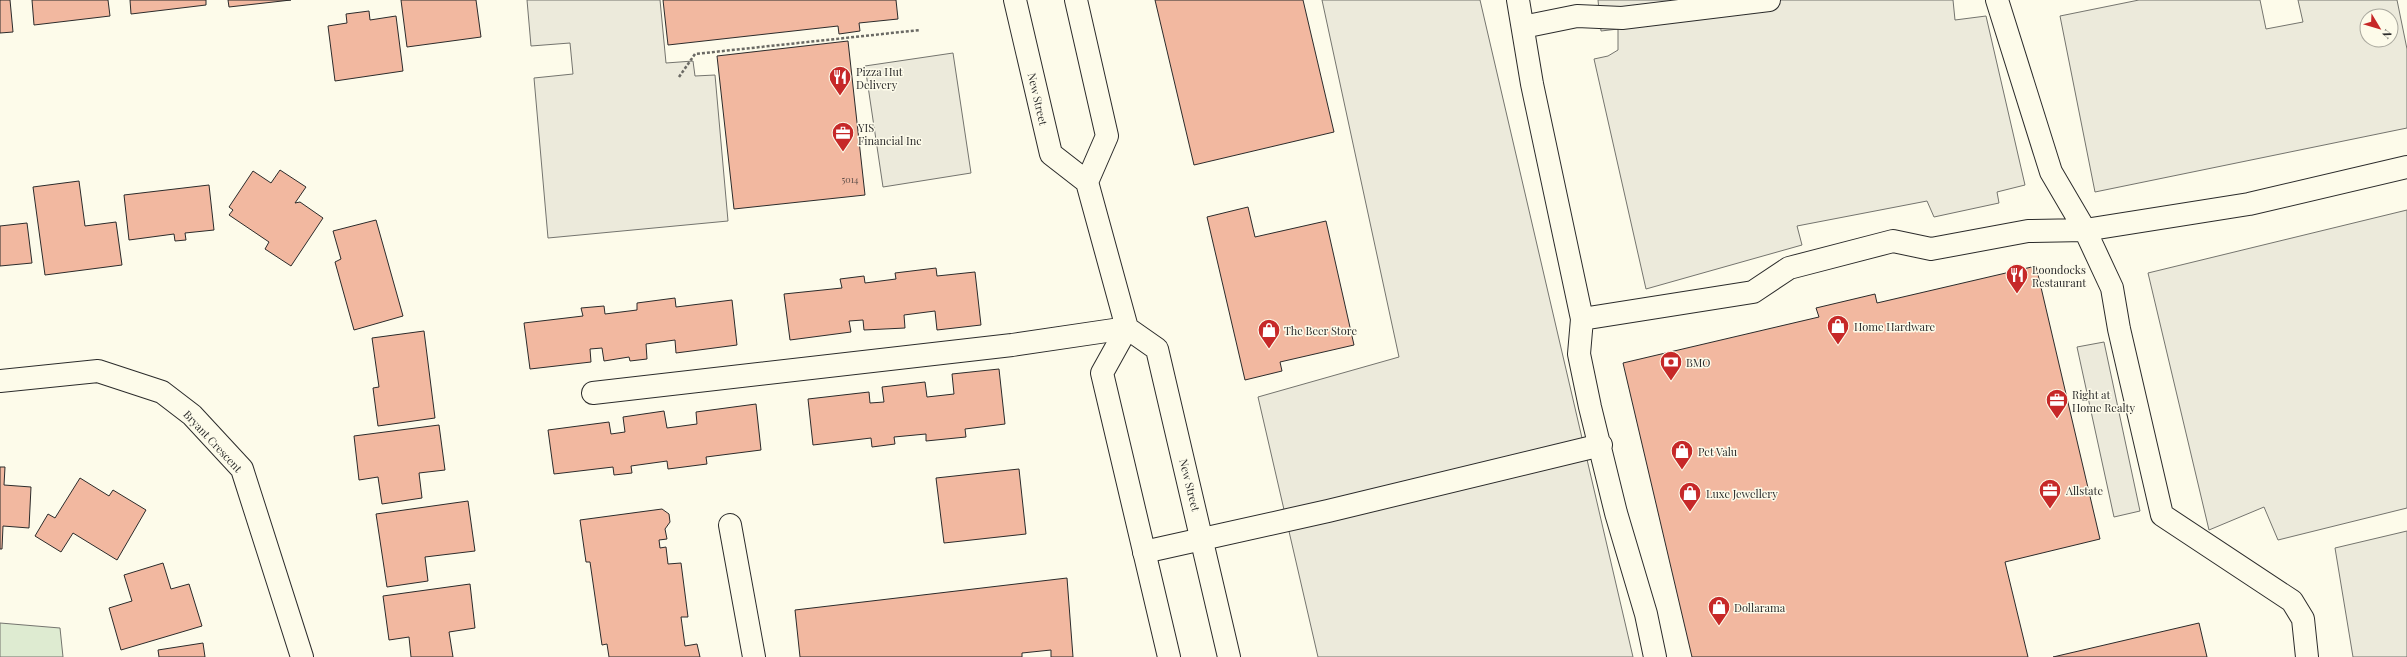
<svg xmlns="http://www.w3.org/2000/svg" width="2407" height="657" viewBox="0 0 2407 657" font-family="'Playfair Display',serif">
	<rect width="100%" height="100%" fill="#fdfbea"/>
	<path fill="#deebd1" stroke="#74746e" d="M0,623L60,628L63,657H0Z"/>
	<path fill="#eceadb" stroke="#74746e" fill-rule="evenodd" d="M527,0H660L666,63L693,61L695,76L715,75L728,221L548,238L534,78L573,74L570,43L531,46Z
		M1322,0H1480L1633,657H1318L1258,397L1399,357Z
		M1598,0H1953L1955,20L1986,16L2025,185L1997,192L1999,203L1934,217L1927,201L1797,226L1802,245L1646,289L1594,59L1608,56L1618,50V29L1601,31Z
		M2139,0H2260L2266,29L2303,22L2298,0H2397L2407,49V128L2095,192L2060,16ZM2367,16H2391V40H2367Z
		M953,53L971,173L883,187L865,66Z
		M2407,210V508L2278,540L2264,507L2209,530L2148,273Z
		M2104,342L2140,511L2114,517L2077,347Z
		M2407,531V657H2353L2335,548Z"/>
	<path fill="#f2b8a0" stroke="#2b2b2b" d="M0,0H10L13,32L0,33Z
		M32,0H108L110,16L34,25Z
		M130,0H206V5L131,14Z
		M228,0H291L229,7Z
		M401,0H476L481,37L407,47Z
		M663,0H896L898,19L859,23L860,31L839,34L838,26L668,45Z
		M1155,0H1303L1334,132L1194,165Z
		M369,11L370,20L396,16L403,71L335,81L328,26L347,23L346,14Z
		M848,41L865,195L734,209L717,56Z
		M280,170L306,187L295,203L300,202L323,218L291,266L265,249L269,242L229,215L233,210L229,207L253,171L271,183Z
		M79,181L85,226L116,222L122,265L45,275L33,187Z
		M209,185L214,230L185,233L186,240L175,241L174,234L129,240L124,195Z
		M1248,207L1255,237L1326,221L1354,345L1280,362L1282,371L1245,380L1207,217Z
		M376,220L403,316L354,330L335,262L341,259L333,231Z
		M27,223L32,263L0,266V226Z
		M2036,266L2100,539L2005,562L2028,657H1692L1623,363L1819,317L1816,308L1875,294L1877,303Z
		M936,268L937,276L975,272L981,325L937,330L935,311L904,315L905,328L864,330L863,320L849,321L851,332L790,340L784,294L842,288L840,279L864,276L865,283L896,279L895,273Z
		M675,298L676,307L732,300L737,345L676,353L675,340L646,344L647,359L630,361L629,357L604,361L602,348L590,349L591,362L530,369L524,323L583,316L581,308L604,306L605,314L637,310V303Z
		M424,331L435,418L378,426L373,388L379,387L372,338Z
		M999,369L1005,424L965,429L966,437L926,441V434L894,437L895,444L872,447L871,438L813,445L808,399L869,392L870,403L884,402L882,387L925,382L927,397L954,394L952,374Z
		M756,404L761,450L706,457L707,464L668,469L667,461L631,466L632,473L614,475L613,467L554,474L548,430L609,422L611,434L625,432L623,417L664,411L667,428L697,424L696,412Z
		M439,425L445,470L419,473L422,498L382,504L378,477L359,480L354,436Z
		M0,467H5L4,485L31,487L29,528L3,526L2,549H0Z
		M1019,469L1026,534L944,543L936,478Z
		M80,478L109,496L113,490L146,510L117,560L73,533L61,552L35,536L48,514L55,518Z
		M468,501L475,551L425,557L428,581L387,587L376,514Z
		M662,509L669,514L670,522L665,529L667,539L659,540L660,548L666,547L668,564L681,563L688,617H681L685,646L697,644L700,657H609L607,644L602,645L590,562H586L580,520Z
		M163,563L171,589L189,584L202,626L121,650L109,608L132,601L124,575Z
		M1067,578L1073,657H1051V650L1022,653V657H800L795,610Z
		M470,584L475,628L449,632L453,657H411L409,637L389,640L383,596Z
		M2199,623L2207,657H2053Z
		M203,643L205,657H159L158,650Z"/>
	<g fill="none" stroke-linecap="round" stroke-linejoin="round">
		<g stroke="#2b2b2b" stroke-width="24">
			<path id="minor" d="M1518,0L1532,84L1582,319L1579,354L1590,407L1616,513L1646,614L1655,657
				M1997,0L2051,172L2085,230L2112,288L2119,329L2162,515L2292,601L2303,619L2307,657
				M1523,27L1577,16L1622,18L1769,0
				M1582,319L1753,292L1789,268L1893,241L1931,249L2028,231L2085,230L2249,204L2407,167
				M0,381L98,371L162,392L192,415L242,469L302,657
				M593,393L1012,345L1127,328
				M730,525L754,657
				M1144,552L1328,511L1601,445"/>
		</g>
		<g stroke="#2b2b2b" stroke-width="24">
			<path id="major" d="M1015,0L1051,154L1087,182L1127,328L1157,349L1229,657
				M1076,0L1107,136L1087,182
				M1127,328L1102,373L1169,657"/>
		</g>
		<path stroke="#6a6964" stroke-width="2.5" stroke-dasharray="3 2" stroke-linecap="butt" d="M679,77L695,54L920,30"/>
		<use href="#minor" stroke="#fdfbea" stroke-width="22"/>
		<use href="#major" stroke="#fdfbea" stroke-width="22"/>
	</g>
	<defs>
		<g id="restaurant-pin" transform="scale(1.15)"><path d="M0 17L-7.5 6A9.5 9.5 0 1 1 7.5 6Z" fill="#c62828" stroke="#fdfbea"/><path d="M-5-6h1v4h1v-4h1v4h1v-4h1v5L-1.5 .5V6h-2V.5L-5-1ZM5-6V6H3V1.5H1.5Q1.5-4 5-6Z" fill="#fff"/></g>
		<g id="office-pin" transform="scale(1.15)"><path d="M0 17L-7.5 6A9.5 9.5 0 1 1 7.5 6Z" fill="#c62828" stroke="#fdfbea"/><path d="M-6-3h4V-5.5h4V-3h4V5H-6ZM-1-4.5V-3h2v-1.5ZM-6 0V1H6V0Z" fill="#fff"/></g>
		<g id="shop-pin" transform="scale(1.15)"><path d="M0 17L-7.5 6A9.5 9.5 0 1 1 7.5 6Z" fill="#c62828" stroke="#fdfbea"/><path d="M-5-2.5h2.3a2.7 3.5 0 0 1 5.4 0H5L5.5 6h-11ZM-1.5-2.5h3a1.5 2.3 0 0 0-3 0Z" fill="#fff"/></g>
		<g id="bank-pin" transform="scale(1.15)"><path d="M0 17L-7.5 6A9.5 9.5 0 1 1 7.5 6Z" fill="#c62828" stroke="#fdfbea"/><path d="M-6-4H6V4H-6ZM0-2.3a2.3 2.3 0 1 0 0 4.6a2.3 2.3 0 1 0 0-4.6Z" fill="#fff"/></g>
	</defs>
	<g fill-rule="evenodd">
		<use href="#restaurant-pin" x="840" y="77"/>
		<use href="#office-pin" x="843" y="133"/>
		<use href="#restaurant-pin" x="2017" y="275"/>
		<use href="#shop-pin" x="1838" y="326"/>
		<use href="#shop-pin" x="1269" y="330"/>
		<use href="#bank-pin" x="1671" y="362"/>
		<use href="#office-pin" x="2057" y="400"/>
		<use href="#shop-pin" x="1682" y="451"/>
		<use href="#office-pin" x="2050" y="490"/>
		<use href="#shop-pin" x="1690" y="493"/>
		<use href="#shop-pin" x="1719" y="607"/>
	</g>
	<g text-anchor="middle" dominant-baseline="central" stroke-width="3" stroke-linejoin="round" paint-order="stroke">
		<g font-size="9" fill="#5d4e48">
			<text x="850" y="179">5014</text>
		</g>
		<g font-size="11" fill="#2b2b2b" stroke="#fdfbea" text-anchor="start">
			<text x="856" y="71">Pizza Hut<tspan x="856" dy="13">Delivery</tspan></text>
			<text x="858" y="127">YIS<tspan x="858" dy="13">Financial Inc</tspan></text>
			<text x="2032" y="269">Loondocks<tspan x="2032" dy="13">Restaurant</tspan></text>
			<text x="1854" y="326">Home Hardware</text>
			<text x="1284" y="330">The Beer Store</text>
			<text x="1686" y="362">BMO</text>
			<text x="2072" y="394">Right at<tspan x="2072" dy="13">Home Realty</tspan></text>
			<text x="1698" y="451">Pet Valu</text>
			<text x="2066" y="490">Allstate</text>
			<text x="1706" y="493">Luxe Jewellery</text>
			<text x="1734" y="607">Dollarama</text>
		</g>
		<g font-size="11" fill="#2b2b2b" stroke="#fdfbea">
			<text transform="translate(1038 99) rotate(77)">New Street</text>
			<text transform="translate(213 441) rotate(47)">Bryant Crescent</text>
			<text transform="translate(1190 485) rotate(76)">New Street</text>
		</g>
	</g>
	<g transform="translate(2379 28) rotate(128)"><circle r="19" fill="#fdfbea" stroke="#a9a89e"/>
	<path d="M0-3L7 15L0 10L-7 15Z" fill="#c62828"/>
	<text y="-6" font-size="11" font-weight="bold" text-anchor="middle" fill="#2b2b2b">N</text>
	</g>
</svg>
